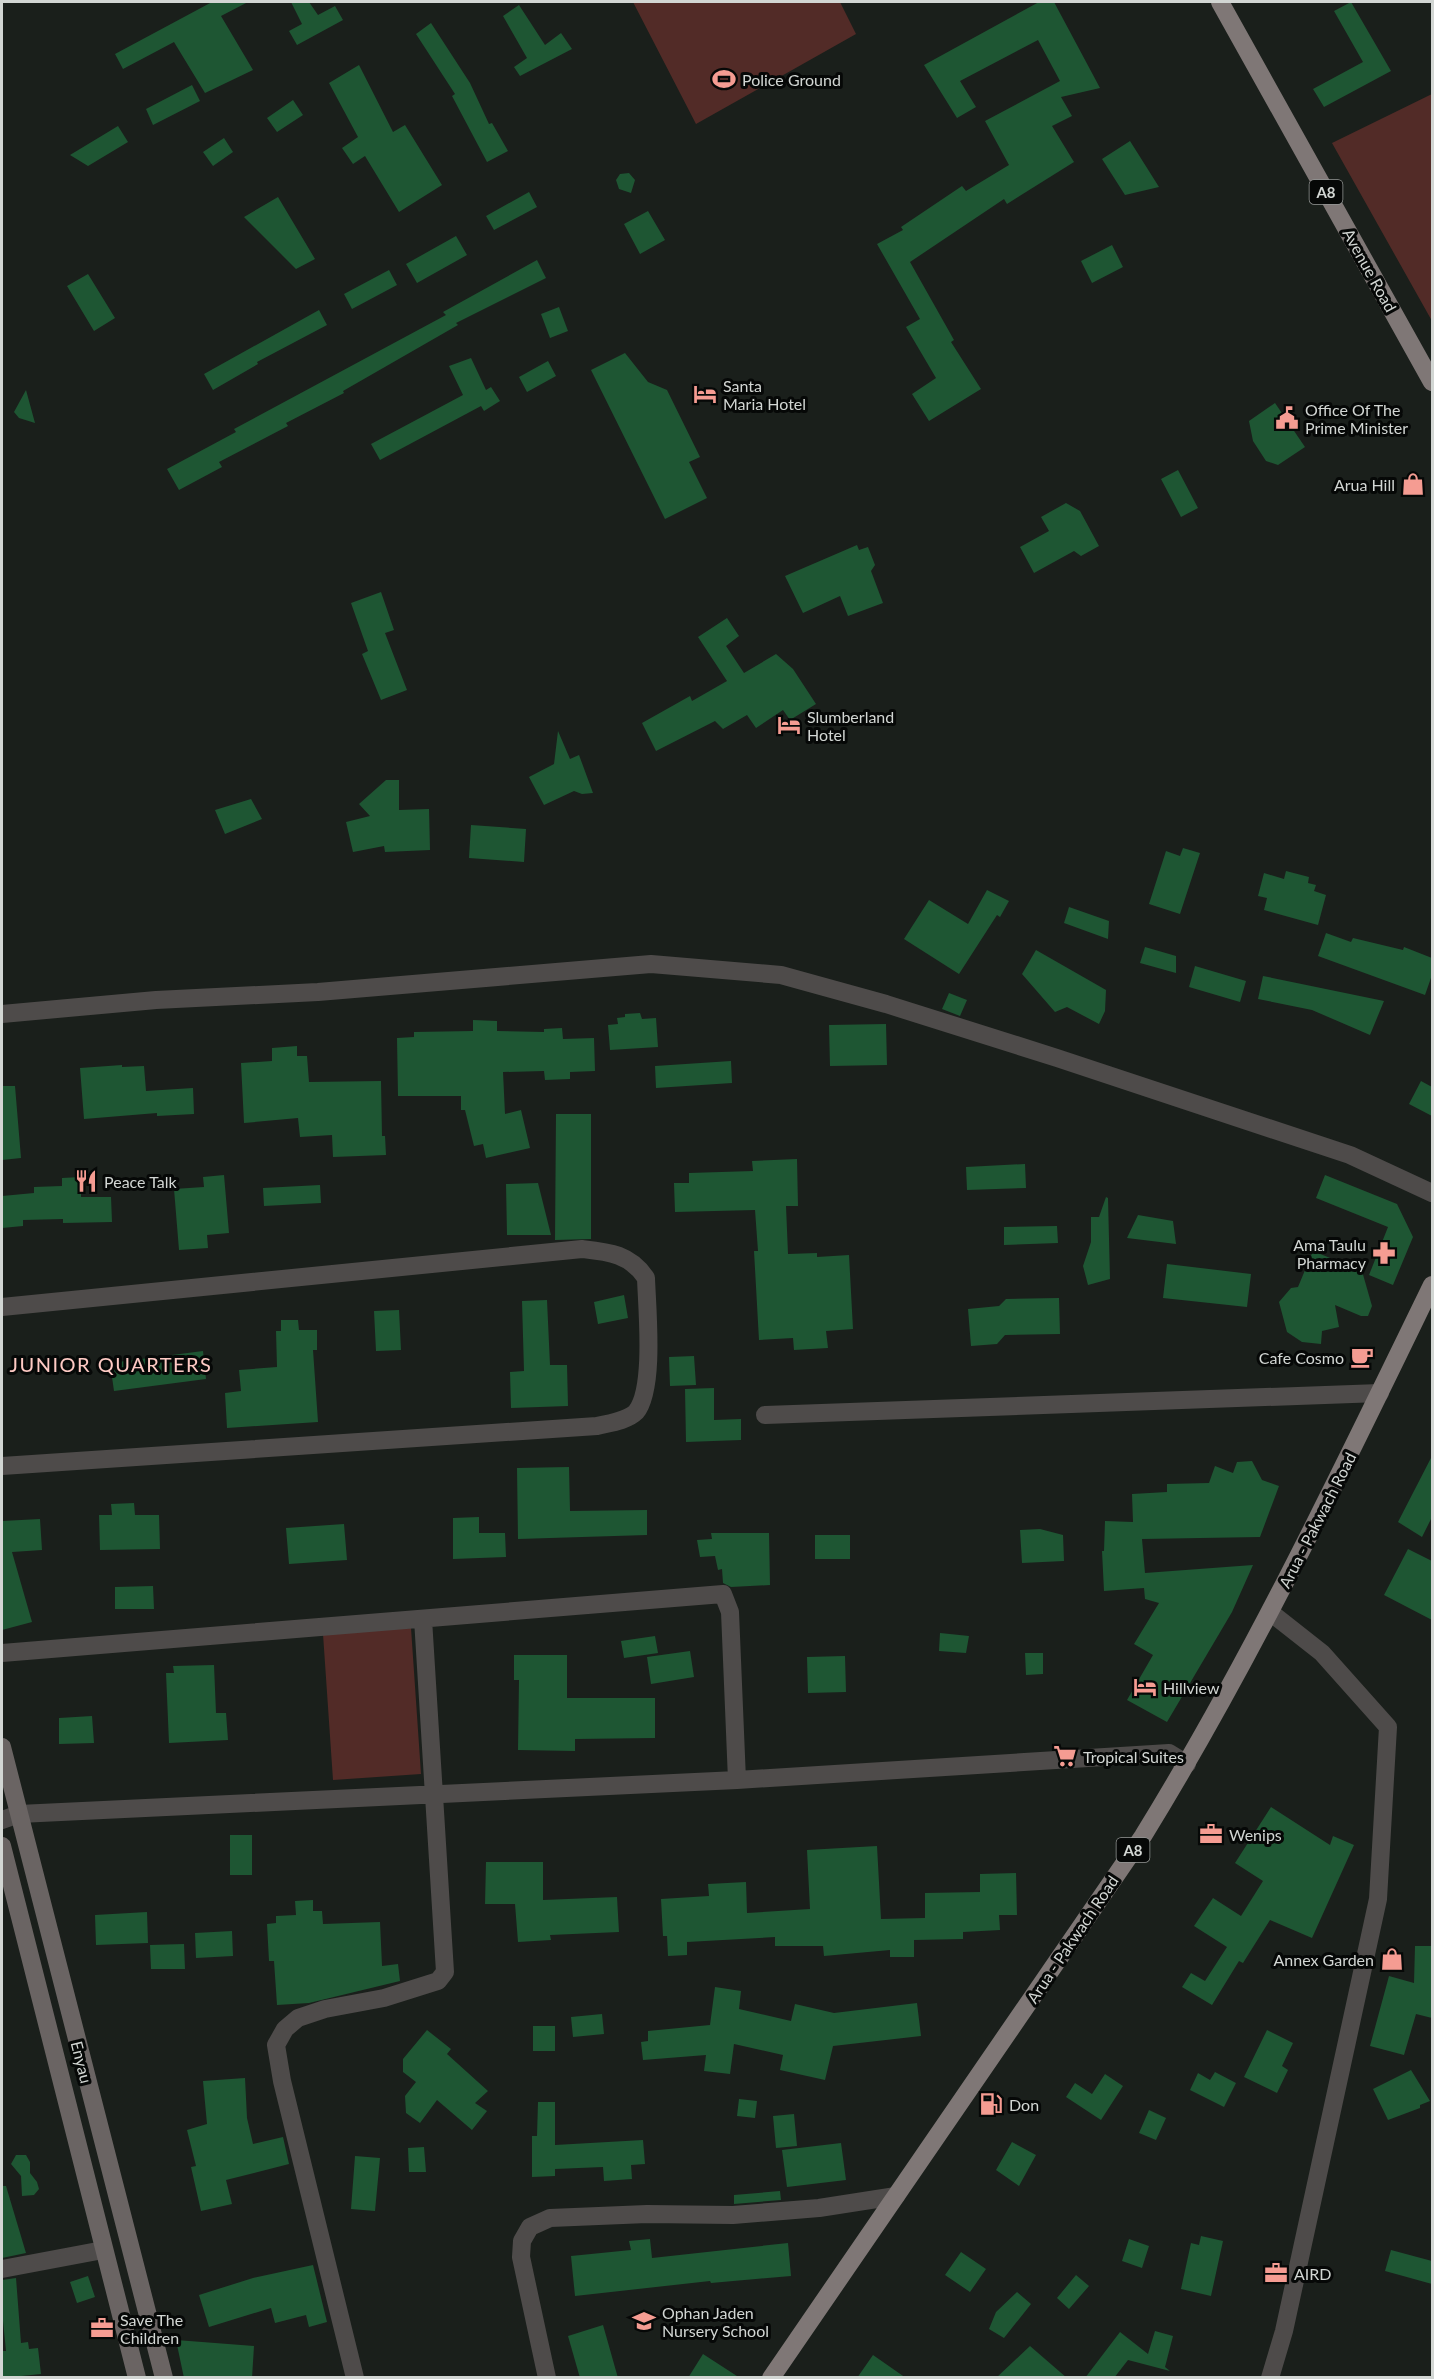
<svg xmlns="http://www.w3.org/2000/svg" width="1434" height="2379" viewBox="0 0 1434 2379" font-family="Lato,sans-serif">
	<rect width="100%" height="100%" fill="#1a1f1b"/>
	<path fill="#522b27" d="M633,2H840L856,34L696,124Z
		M1432,94V321L1332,143Z
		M411,1628L421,1774L333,1780L323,1634Z"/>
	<path fill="#1e5633" d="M212,2H248L221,16L253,70L205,93L174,42L123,69L115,54Z
		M291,2H309L318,15L335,6L343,20L297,45L289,31L302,24Z
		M1039,2H1054L1100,88L1061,97L1072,116L1052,126L1074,162L1007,204L1004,199L910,262L954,340L951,342L981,389L929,421L912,394L936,378L906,327L920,319L877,244L903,230L901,227L962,186L966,191L1009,165L985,121L1060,81L1038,40L960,81L976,107L957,118L924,65Z
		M1351,2L1391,71L1324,107L1313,89L1363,62L1334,11Z
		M519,5L545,45L561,33L572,49L520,76L514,67L527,58L503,16Z
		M431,23L470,83L489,124L492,123L508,151L487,162L452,96L455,94L416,34Z
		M359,65L393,132L405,125L442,185L399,212L365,156L353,164L342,148L358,137L329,83Z
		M192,85L200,101L153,125L146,109Z
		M293,100L303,115L277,132L267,118Z
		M118,126L128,142L88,166L70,155Z
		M224,138L233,152L213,166L203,152Z
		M1130,141L1159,187L1125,195L1102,159Z
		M629,173L635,180L631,193L619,189L616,180L620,174Z
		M529,192L537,207L494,230L486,216Z
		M278,197L315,259L296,269L244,217Z
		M648,211L665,240L640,254L624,224Z
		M456,236L467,255L417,283L406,264Z
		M1112,245L1123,267L1092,283L1081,261Z
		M537,260L546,278L456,323L458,325L343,391L344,393L286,423L288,426L219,462L222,467L179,490L167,469L236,432L234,429L446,315L443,312Z
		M389,270L397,285L352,309L344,294Z
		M88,274L115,318L94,331L67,286Z
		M559,307L568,331L550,338L541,314Z
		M319,310L327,325L257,362L258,364L213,390L204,374Z
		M625,353L648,382L667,390L700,457L689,462L707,498L665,519L591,370Z
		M471,358L486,390L491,387L500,401L484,411L481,406L380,460L371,444L463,395L449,366Z
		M548,361L556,376L527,392L519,377Z
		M26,390L35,423L19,418L14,412Z
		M1275,403L1305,447L1278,465L1266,461L1253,441L1249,421Z
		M1178,470L1198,508L1181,517L1161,479Z
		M1066,503L1080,511L1099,546L1081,556L1074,551L1034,573L1020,547L1049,531L1041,517Z
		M857,545L859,550L868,547L875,565L871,571L883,603L848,616L840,596L803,613L785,576Z
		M381,592L394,630L385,633L407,690L381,700L362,654L368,651L351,603Z
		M727,618L739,636L726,646L744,673L776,654L793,669L816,704L790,720L783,710L756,728L747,715L723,729L715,721L656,751L642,723L690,696L692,701L727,681L698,637Z
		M558,731L570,759L579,755L593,793L582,794L574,791L544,805L529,777L554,764Z
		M386,780H399V810L429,809L430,850L385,852L384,846L353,852L346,822L370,816L359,804Z
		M251,799L262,819L225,834L215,810Z
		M471,825L526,829L524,862L469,858Z
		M1183,848L1200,853L1180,914L1149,904L1166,851L1180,856Z
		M1286,871L1309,877L1308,883L1316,885L1314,891L1326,895L1318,925L1264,910L1267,898L1258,896L1264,873L1284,879Z
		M987,890L1009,901L1000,917L997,915L959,974L904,939L929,900L968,924Z
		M1069,907L1109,921L1108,939L1064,923Z
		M1326,933L1351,942L1353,938L1403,950L1404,947L1432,958V975L1425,995L1318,956Z
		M1145,947L1176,956V973L1140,963Z
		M1036,950L1106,990L1105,1011L1099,1024L1067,1007L1055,1012L1022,974Z
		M1195,966L1246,981L1240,1002L1189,987Z
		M1263,976L1384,1001L1370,1035L1312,1010L1258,999Z
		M949,993L967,1000L960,1016L942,1009Z
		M640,1013L642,1019L656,1018L658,1047L610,1050L608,1025L618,1024L617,1018L625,1017V1014Z
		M473,1020L497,1021V1031L544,1032V1029L562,1028L563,1039L594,1038L595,1071L570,1072V1079L545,1080L544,1071L503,1072L505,1114L521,1110L530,1148L486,1158L483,1144L474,1146L465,1110H461V1096H398L397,1038L414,1037V1032L473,1031Z
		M886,1024L887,1065L830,1066L829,1025Z
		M297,1046V1056H307L309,1082L381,1081L382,1136H385L386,1155L333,1157L332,1135L300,1137L298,1118L244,1123L241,1063L272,1061V1048Z
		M731,1061L732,1083L656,1088L655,1066Z
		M122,1065V1067L144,1066L146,1091L193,1088L194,1114L157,1116V1113L84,1119L80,1068Z
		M1421,1081L1432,1087V1116L1409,1104Z
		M2,1086H15L21,1158L2,1160Z
		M556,1114H591V1239L555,1240Z
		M797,1159L798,1206H786L788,1254L817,1253V1257L849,1255L853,1329L826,1331L828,1348L794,1350L793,1338L759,1340L754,1251H758L755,1210L675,1212L674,1183H689V1173L753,1171L752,1161Z
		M1025,1164L1026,1188L967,1190L966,1167Z
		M224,1175L229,1233L207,1235L208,1248L179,1250L174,1189L204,1187L203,1177Z
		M1325,1175L1397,1204L1413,1237L1393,1285L1369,1275L1388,1227L1316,1198Z
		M81,1177V1197H111L112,1222L63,1223V1219L23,1220V1226L2,1228V1196L34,1193V1187L62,1186V1178Z
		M538,1183L551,1235H507L506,1184Z
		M320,1185L321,1203L264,1206L263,1188Z
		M1106,1197L1108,1198L1110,1279L1088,1285L1083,1266L1091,1242V1217H1099Z
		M1138,1215L1173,1221L1176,1244L1127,1238Z
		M1057,1226L1058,1243L1004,1245V1227Z
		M1313,1251L1362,1271L1372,1306L1368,1316H1361L1335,1305L1339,1327L1322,1331L1321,1344L1302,1342L1287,1332L1279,1302L1291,1288L1298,1287Z
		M1167,1264L1251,1274L1247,1307L1163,1298Z
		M624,1295L628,1318L598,1324L594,1302Z
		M1059,1298L1060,1334L1005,1335L997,1344L971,1346L968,1309L999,1306L1006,1299Z
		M547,1300L550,1365H567L568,1406L511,1408L510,1372L524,1371L522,1301Z
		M399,1310L401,1350L376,1351L374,1311Z
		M281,1320H298L299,1330H317V1350H313L318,1422L227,1428L225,1393L241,1391L239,1370L277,1367L276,1331H281Z
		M203,1351L206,1379L114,1391L110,1363Z
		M694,1356L696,1385L670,1386L669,1357Z
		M714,1388V1420L741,1419V1440L686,1442L685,1389Z
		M1432,1456V1517L1422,1537L1398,1522Z
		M1252,1461L1262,1480L1279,1486L1260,1537L1142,1539L1145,1573L1253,1565L1232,1612L1167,1722L1127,1700L1153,1655L1134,1644L1159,1603L1145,1599L1144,1588L1104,1591L1102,1551H1104L1105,1521L1133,1522L1132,1494L1167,1492V1484L1209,1483L1215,1466L1233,1473L1237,1462Z
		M569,1467L570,1511L647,1510V1535L518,1539L517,1468Z
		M134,1503L135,1515H159L160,1549L100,1550L99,1515H112L111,1504Z
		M479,1517V1533H505L506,1557L453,1559V1518Z
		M40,1519L42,1550L12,1552L32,1622L2,1630V1521Z
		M344,1524L347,1560L289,1564L286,1528Z
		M1040,1529L1063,1535L1064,1561L1022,1563L1020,1530Z
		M711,1533H769L770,1585L731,1587L723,1583L722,1569L718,1570L715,1556L700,1557L697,1540L712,1539Z
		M815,1535H850V1559H815Z
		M1408,1549L1432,1561V1620L1384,1595Z
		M153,1586L154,1609H115V1587Z
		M940,1633L969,1636L966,1653L939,1651Z
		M655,1636L658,1653L624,1658L621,1641Z
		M690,1651L694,1677L651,1684L647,1657Z
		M1025,1653H1043V1674L1026,1675Z
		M514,1655H567V1698H655V1738L575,1739V1751L518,1750L519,1680H514Z
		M845,1656L846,1692L808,1693L807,1657Z
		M214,1665L216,1713H226L228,1740L169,1743L166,1673H174L173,1666Z
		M92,1716L94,1743L59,1744V1718Z
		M1271,1807L1330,1845L1333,1836L1354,1845L1312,1938L1270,1920L1243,1963L1239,1961L1212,2005L1182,1987L1191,1973L1205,1981L1227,1947L1194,1926L1213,1898L1241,1916L1263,1881L1235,1863Z
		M230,1835H252V1875H230Z
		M877,1846L881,1919L925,1918V1893L980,1892V1874L1016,1873L1017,1915H999L1000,1930L963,1932V1939L914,1940V1957H890V1950L824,1956L823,1946H775V1937L687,1942V1955L668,1956L667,1936H663L661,1899L709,1896L708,1884L746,1882L747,1913L810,1909L807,1850Z
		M486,1862H543V1900L617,1897L619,1932L550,1935L551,1940L518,1942L515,1904H485Z
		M313,1900V1911H322L323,1924L380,1922L382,1966L398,1964L400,1981L309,2003L277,2005L274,1961H269L267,1924L276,1923V1916L296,1915L295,1901Z
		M147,1912L148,1943L96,1945L95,1915Z
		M232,1931L233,1956L196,1958L195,1933Z
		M184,1944L185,1969H151L150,1945Z
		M1415,1946H1432V2018L1416,2014L1404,2055L1370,2046L1389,1976L1414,1983Z
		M715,1987L741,1991L739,2009L791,2021L795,2004L834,2013L917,2003L921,2036L833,2046L825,2080L780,2070L783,2055L734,2044L730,2074L704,2071L706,2055L643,2060L641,2042L648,2041V2031L710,2025Z
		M602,2014L604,2034L573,2037L571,2017Z
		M533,2026H555V2051H533Z
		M427,2030L451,2049L447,2054L488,2091L475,2103L487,2111L472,2130L437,2100L420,2123L406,2113L405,2096L416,2082L403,2072V2059Z
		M1267,2030L1293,2043L1282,2066L1288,2070L1277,2093L1244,2077Z
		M1411,2070L1430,2101L1420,2105V2108L1388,2120L1373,2089Z
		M1215,2072L1236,2083L1224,2107L1190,2090L1198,2073L1210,2080Z
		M1105,2074L1123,2086L1101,2120L1066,2097L1075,2083L1092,2094Z
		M245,2078L247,2118L253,2144L283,2137L289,2164L226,2180L232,2204L201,2211L191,2167L196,2166L187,2130L207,2124L203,2081Z
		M739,2099L757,2101L755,2118L737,2116Z
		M538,2102H555V2145L643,2140L645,2164L631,2165L632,2179L604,2181L603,2167L555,2169V2176L532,2177V2136H537Z
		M1149,2110L1166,2118L1156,2140L1139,2133Z
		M794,2114L797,2146L776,2148L773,2116Z
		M1012,2142L1036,2155L1019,2186L996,2170Z
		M841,2143L846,2180L787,2187L782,2150Z
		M424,2147L426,2172H409L408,2148Z
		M16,2155H26L30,2162V2173L37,2182L39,2189L34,2195L22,2196L21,2176L11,2164Z
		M355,2156L380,2158L375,2211L351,2209Z
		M2,2186H6L26,2253L2,2258Z
		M780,2191L781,2200L734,2204V2195Z
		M1201,2236L1223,2241L1211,2296L1181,2289L1191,2243L1199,2245Z
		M650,2239L652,2258L788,2243L791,2276L711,2283L710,2281L575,2296L571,2256L631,2250L629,2241Z
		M1129,2239L1149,2246L1142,2268L1122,2261Z
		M1391,2250L1432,2261V2284L1385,2271Z
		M961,2252L986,2269L970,2292L945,2275Z
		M313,2265L327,2322L309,2327L306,2315L275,2323L271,2308L209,2327L199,2295L253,2278Z
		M1076,2275L1089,2286L1069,2309L1057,2298Z
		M88,2276L95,2297L77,2303L70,2282Z
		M16,2278L21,2343L28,2342L29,2349L38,2348L41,2374L2,2378V2351H6L2,2311V2280Z
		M1017,2292L1031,2304L1004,2338L989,2329L996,2312Z
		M603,2325L618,2378H580L568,2336Z
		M1155,2331L1173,2336L1165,2367L1170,2371L1128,2360L1114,2378H1085L1120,2332L1148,2354Z
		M176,2340L254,2346L252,2378H184Z
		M1030,2346L1067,2378H996Z
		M703,2354L740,2378H688Z
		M873,2355L906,2378H857Z"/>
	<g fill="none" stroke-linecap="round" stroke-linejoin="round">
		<path stroke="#4e4b4a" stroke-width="18" d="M2,1014L156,1000L318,992L651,964L781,975L886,1004L1057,1058L1350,1155L1432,1193
			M2,1307L582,1249C609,1252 630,1254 646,1278C647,1309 655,1389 636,1412C627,1421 609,1423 597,1426L2,1466
			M765,1415L1380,1393
			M2,1653L723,1594L730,1612L737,1780
			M2,1820L19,1814L737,1780L1169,1753L1187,1764
			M2,2269L103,2250
			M355,2378L282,2081L276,2045L285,2029L298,2018L325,2009L384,1998L438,1981L445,1972L423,1619
			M547,2378L521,2257L522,2241L530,2227L550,2218L647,2214L733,2215L819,2208L896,2196
			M1270,2378L1284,2331L1378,1899L1388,1727L1322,1653L1270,1612"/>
		<path stroke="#6a6463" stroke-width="18" d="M2,1747L164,2378
			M2,1846L137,2378"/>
		<path stroke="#7f7776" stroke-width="18" d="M1220,2L1432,382
			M771,2378L1143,1836C1252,1659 1341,1472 1432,1285"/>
	</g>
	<defs>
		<g id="stadium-bare" transform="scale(1.8)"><path d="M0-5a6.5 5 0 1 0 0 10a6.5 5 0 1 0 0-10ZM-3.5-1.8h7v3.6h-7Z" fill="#f59c92" stroke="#060807" stroke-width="2.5" paint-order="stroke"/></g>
		<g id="hotel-bare" transform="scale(1.8)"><path d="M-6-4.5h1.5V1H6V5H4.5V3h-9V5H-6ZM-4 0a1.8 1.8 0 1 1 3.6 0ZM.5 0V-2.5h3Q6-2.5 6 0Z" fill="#f59c92" stroke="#060807" stroke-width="2.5" paint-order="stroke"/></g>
		<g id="civic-bare" transform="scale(1.8)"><path d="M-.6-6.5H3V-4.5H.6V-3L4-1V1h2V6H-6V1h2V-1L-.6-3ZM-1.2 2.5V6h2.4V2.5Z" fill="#f59c92" stroke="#060807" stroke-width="2.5" paint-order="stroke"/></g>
		<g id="shop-bare" transform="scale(1.8)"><path d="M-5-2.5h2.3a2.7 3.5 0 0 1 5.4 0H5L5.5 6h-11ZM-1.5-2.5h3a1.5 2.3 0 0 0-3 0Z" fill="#f59c92" stroke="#060807" stroke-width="2.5" paint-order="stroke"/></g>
		<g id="restaurant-bare" transform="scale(1.8)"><path d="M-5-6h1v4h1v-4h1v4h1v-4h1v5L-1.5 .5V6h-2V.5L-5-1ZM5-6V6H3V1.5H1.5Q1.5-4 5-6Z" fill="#f59c92" stroke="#060807" stroke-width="2.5" paint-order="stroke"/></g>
		<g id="pharmacy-bare" transform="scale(1.8)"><path d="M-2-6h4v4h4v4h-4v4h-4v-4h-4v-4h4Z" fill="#f59c92" stroke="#060807" stroke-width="2.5" paint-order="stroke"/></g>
		<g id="cafe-bare" transform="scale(1.8)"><path d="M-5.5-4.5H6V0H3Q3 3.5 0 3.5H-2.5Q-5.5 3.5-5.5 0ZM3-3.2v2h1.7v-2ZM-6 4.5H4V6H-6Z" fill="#f59c92" stroke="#060807" stroke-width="2.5" paint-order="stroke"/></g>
		<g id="supermarket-bare" transform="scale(1.8)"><path d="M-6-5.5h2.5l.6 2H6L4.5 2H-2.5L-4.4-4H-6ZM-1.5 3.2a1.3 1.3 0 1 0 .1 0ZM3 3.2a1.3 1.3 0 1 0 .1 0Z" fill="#f59c92" stroke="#060807" stroke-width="2.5" paint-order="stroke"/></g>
		<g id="office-bare" transform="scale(1.8)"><path d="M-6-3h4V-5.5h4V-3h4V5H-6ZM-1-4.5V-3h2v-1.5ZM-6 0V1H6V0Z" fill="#f59c92" stroke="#060807" stroke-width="2.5" paint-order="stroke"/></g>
		<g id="fuel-bare" transform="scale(1.8)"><path d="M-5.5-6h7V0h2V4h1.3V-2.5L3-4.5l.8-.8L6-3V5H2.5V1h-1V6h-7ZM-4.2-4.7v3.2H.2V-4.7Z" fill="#f59c92" stroke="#060807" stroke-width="2.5" paint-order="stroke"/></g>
		<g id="school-bare" transform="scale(1.8)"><path d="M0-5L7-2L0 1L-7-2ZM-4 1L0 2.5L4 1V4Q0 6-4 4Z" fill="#f59c92" stroke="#060807" stroke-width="2.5" paint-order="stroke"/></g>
	</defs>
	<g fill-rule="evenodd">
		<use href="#stadium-bare" x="724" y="79"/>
		<use href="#hotel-bare" x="705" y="394"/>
		<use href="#civic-bare" x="1287" y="418"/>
		<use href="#shop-bare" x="1413" y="484"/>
		<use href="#hotel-bare" x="789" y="725"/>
		<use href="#restaurant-bare" x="86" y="1181"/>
		<use href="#pharmacy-bare" x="1384" y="1253"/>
		<use href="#cafe-bare" x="1362" y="1357"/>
		<use href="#hotel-bare" x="1145" y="1687"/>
		<use href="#supermarket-bare" x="1065" y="1756"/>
		<use href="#office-bare" x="1211" y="1834"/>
		<use href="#shop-bare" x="1392" y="1959"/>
		<use href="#fuel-bare" x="991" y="2104"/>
		<use href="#office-bare" x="1276" y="2273"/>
		<use href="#school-bare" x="644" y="2321"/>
		<use href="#office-bare" x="102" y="2328"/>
	</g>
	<g text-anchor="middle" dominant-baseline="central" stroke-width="6" stroke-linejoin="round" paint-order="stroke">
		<g fill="#060807" stroke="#959896" stroke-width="1.5">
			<rect x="1309.5" y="180" width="33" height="24" rx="4.5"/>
			<rect x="1116.5" y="1838" width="33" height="24" rx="4.5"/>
		</g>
		<g font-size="15" font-weight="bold" fill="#d2d6d3">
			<text x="1326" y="192">A8</text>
			<text x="1133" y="1850">A8</text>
		</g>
		<g font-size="16" fill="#d2d6d3" stroke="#060807" text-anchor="start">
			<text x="742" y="79">Police Ground</text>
			<text x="723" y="385">Santa<tspan x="723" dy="18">Maria Hotel</tspan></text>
			<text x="1305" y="409">Office Of The<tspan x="1305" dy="18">Prime Minister</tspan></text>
			<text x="1395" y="484" text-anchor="end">Arua Hill</text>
			<text x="807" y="716">Slumberland<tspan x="807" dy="18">Hotel</tspan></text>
			<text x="104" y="1181">Peace Talk</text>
			<text x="1366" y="1244" text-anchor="end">Ama Taulu<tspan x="1366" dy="18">Pharmacy</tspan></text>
			<text x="1344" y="1357" text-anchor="end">Cafe Cosmo</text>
			<text x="1163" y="1687">Hillview</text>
			<text x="1083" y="1756">Tropical Suites</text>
			<text x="1229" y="1834">Wenips</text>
			<text x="1374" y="1959" text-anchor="end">Annex Garden</text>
			<text x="1009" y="2104">Don</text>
			<text x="1294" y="2273">AIRD</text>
			<text x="662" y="2312">Ophan Jaden<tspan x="662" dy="18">Nursery School</tspan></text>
			<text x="120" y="2319">Save The<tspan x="120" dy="18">Children</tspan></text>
		</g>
		<g font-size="16" fill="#d2d6d3" stroke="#060807">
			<text transform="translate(1370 270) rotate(61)">Avenue Road</text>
			<text transform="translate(1317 1520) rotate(-63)">Arua - Pakwach Road</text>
			<text transform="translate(1072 1939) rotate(-56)">Arua - Pakwach Road</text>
			<text transform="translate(82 2062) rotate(76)">Enyau</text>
		</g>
		<g font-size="20" letter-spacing="1.5" fill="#fecac4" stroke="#060807">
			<text x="111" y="1364">JUNIOR QUARTERS</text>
		</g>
	</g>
	<rect width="1434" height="2379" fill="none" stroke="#d2d6d3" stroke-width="6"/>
</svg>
